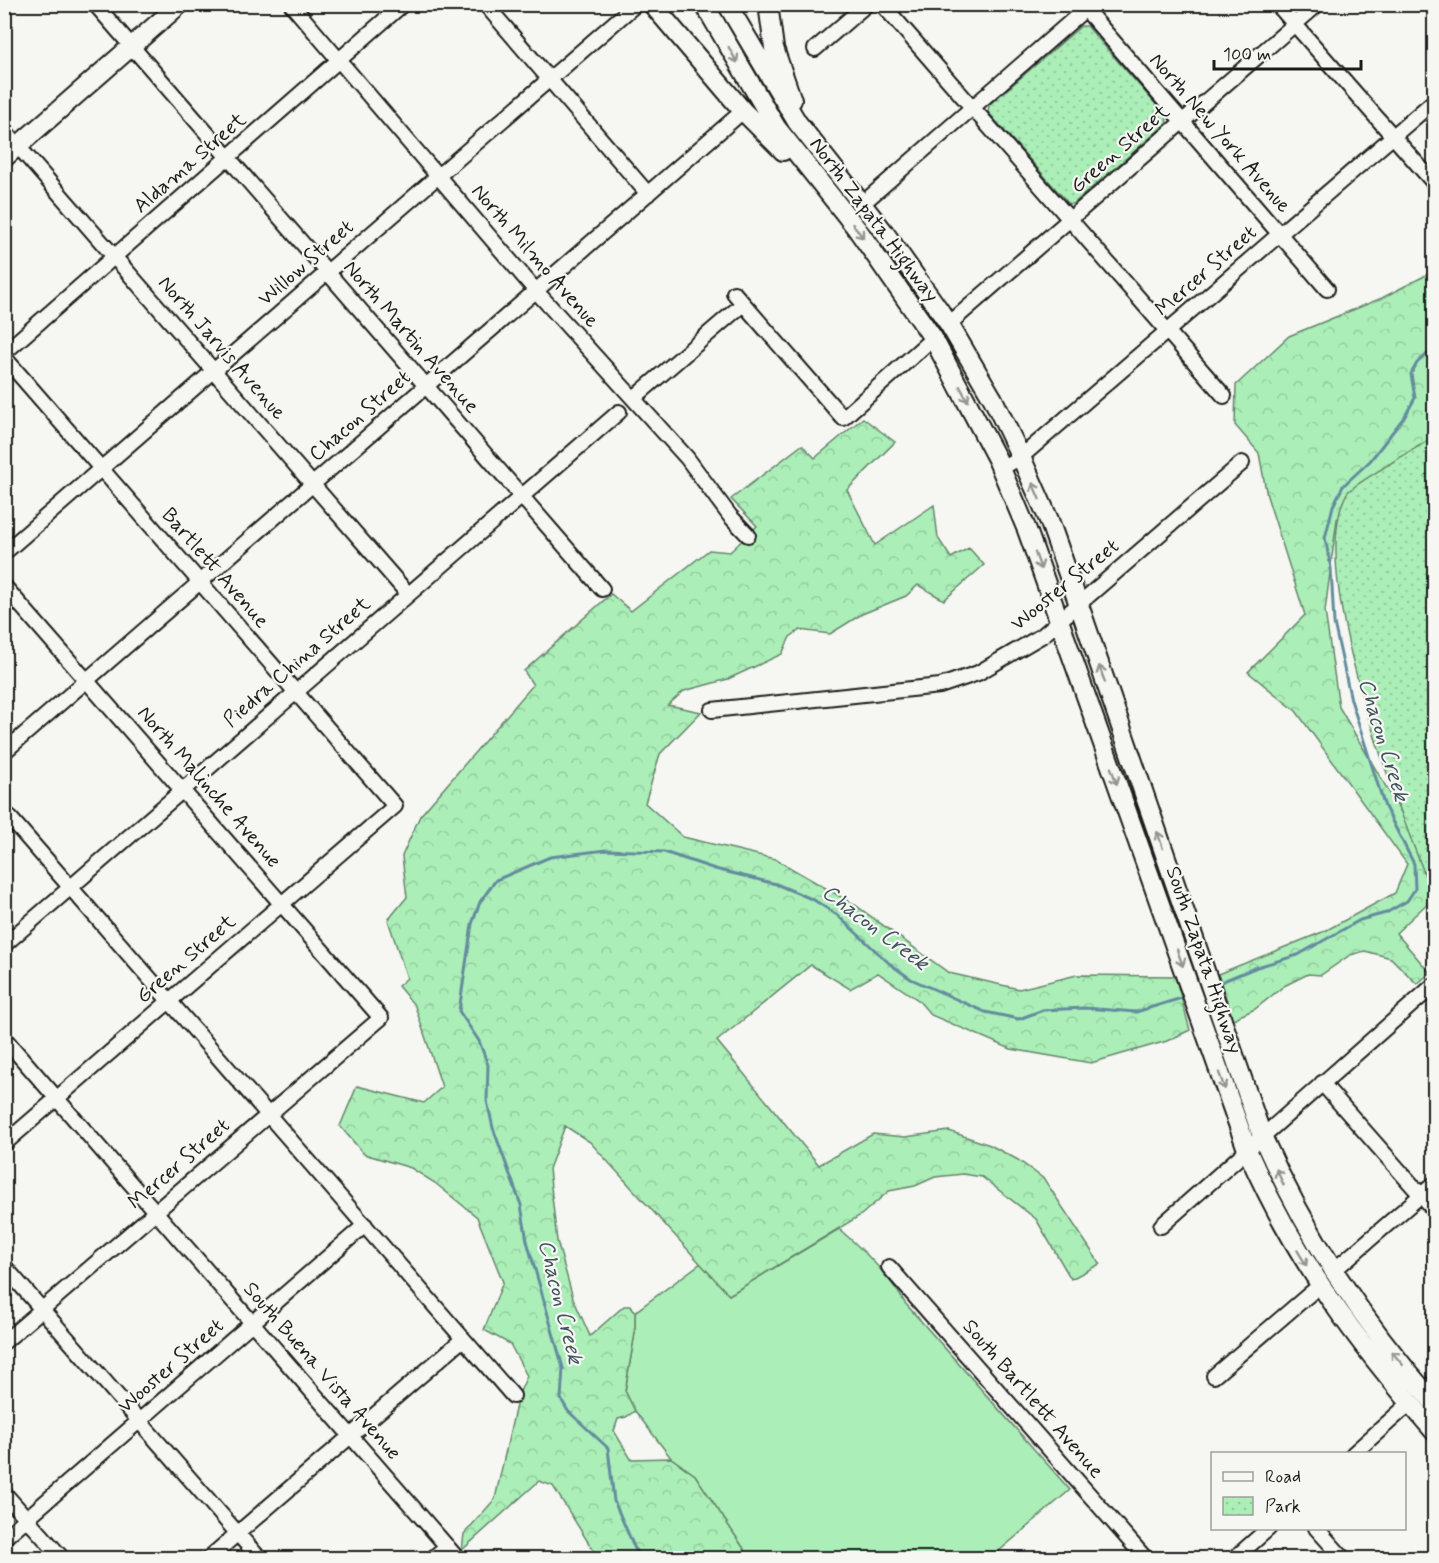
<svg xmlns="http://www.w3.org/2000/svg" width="1439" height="1563" viewBox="0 0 1439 1563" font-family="Mynerve,sans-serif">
	<defs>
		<pattern id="forest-crowns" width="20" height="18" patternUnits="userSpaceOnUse" patternTransform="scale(1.5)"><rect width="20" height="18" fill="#abeeb8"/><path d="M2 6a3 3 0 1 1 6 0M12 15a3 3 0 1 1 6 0" fill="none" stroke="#93cc9e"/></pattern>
		<pattern id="park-dots" width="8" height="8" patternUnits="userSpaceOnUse" patternTransform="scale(1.5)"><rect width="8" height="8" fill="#abeeb8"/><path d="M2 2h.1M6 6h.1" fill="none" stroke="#93cc9e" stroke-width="1.8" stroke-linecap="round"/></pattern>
	</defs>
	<rect width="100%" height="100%" fill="#f6f6f2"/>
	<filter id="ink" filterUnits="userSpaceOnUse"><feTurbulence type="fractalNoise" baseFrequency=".0167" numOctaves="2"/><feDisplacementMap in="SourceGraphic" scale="12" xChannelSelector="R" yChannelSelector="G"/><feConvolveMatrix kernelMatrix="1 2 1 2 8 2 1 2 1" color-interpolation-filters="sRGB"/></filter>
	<g filter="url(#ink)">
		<path fill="#abeeb8" stroke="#64856a" stroke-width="1.5" d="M839,1229C865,1251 888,1274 905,1303L1070,1490L991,1558H750L695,1475L671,1458L635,1411L625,1391L635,1333V1312L701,1263L729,1295Z"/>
		<path fill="url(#forest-crowns)" stroke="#64856a" stroke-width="1.5" d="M1434,271V449L1337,519L1325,611L1339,707L1425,853L1434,825V897L1396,933L1430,973L1417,984L1391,958L1365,951L1350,955L1321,975L1308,974L1284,986L1255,1009L1233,1019L1218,974L1325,931L1395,893L1407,864L1296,711L1248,672L1305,615L1267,496L1259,453L1235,425L1236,385L1289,336L1382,298Z
			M863,418L895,442L847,490L875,545L934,505L938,538L951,558L969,548L984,565L944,600L918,585L906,596L862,614L830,634L800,630L790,637L782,654L728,679L684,691L668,705L701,712L660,754L645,803L683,837L775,859L855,905L949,973L1019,989L1077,975L1175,976L1190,1030L1167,1041L1091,1063L1011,1049L931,1015L918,1000L878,973L850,989L811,965L717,1041L819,1165L873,1134L905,1137L949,1131L990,1145L1018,1160L1044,1179L1100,1264L1071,1279L1036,1219L982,1177L963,1174L935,1177L915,1186L889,1191L861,1215L729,1295L590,1142L565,1126L549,1169L557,1241L573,1298L590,1336L624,1306H630L635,1312V1333L625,1391L635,1411L626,1417L618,1419L614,1431L631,1459L671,1458L695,1475L750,1558H598L553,1486L539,1481L462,1550L464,1534L495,1499L518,1396L527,1376L510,1344L484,1330L503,1282L477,1217L435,1183L411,1168L364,1154L340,1126L357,1086L424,1103L442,1087L415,1006L398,986L407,978L388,920L407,897L402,856L420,816L533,685L524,671L611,594L631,611L709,550L730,552L757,526L731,499L802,445L815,458Z"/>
		<path fill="url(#park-dots)" stroke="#64856a" stroke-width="1.5" d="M1081,26H1087L1166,116L1167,123L1073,204H1069L988,112L989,105Z
			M1434,437V884L1430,888C1398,807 1304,571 1347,493C1350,487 1422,444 1434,437Z"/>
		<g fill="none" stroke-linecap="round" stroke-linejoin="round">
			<path stroke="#638c9e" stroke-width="3" d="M1216,984L1257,967L1298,955L1360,920L1386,913L1407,901L1415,889L1414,864L1385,807L1351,700L1334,623L1331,568L1325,538L1333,506L1343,486L1370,461L1405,416L1415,398L1411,374L1417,363L1434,348
				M639,1558L614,1501L608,1448L568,1411L561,1399L563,1368L527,1241L521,1205L493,1128L487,1101L488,1065L479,1041L459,1011L472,924L480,902L496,880L550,857L606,850L664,852L715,869L776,884L814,900L837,915L890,964L911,979L985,1012L1019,1019L1043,1010L1085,1008L1136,1012L1185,997"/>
			<g stroke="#1c1c1c" stroke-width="18">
				<path id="minor" d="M95,4L602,589
					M291,4L536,291L687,458L730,516L748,535
					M485,4L648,194
					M882,4L1224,396
					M1081,4L1327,289
					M1277,4L1434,183
					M815,49L867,4
					M4,130L408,594
					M862,204L1091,4
					M734,293L843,418L933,338
					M949,324L1318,4
					M4,353L403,4
					M4,357L395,806L4,1144
					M634,398L743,304
					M1001,468L1021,457L1434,101
					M4,553L636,4
					M4,586L381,1018L4,1342
					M712,710L940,686L978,673L1043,635L1242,463
					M4,752L743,111
					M4,811L513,1396
					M4,945L619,412
					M4,1038L457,1558
					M1322,1083L1434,1210
					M1161,1226L1434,985
					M4,1266L259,1558
					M889,1267L1145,1558
					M1332,1272L1434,1184
					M1214,1376L1319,1286
					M1424,1392L1434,1383
					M1353,1454L1410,1403
					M4,1493L62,1558
					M1316,1528L1343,1558
					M4,1538L365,1225
					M209,1558L463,1339
					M433,1558L447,1546
					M1235,1558L1269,1528"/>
			</g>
			<g stroke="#1c1c1c" stroke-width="22">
				<path id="major" d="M652,4L743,111L783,151
					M704,4L776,127L857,229L933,338L997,459L1027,530L1248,1152C1296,1261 1356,1341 1434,1431
					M727,4L797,122L884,232L949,324L993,399L1021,457L1049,520L1079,605L1262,1136C1307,1237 1361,1320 1434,1403
					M768,4L774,48L792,100
					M4,158L180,4"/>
			</g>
			<use href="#minor" stroke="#f6f6f2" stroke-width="14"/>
			<use href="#major" stroke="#f6f6f2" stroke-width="18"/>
		</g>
		<defs><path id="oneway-shaft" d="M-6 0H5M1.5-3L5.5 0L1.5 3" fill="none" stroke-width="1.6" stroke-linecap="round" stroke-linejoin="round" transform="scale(1.5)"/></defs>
		<g stroke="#949492">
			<use href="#oneway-shaft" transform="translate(733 55) rotate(61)"/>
			<use href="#oneway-shaft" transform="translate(858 231) rotate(52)"/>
			<use href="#oneway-shaft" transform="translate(964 394) rotate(62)"/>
			<use href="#oneway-shaft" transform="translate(1036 491) rotate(-113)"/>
			<use href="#oneway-shaft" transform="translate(1038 561) rotate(70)"/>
			<use href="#oneway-shaft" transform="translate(1102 674) rotate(-109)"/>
			<use href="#oneway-shaft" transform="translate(1114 776) rotate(70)"/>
			<use href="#oneway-shaft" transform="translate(1160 840) rotate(-109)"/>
			<use href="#oneway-shaft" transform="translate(1180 958) rotate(71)"/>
			<use href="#oneway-shaft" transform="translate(1222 1081) rotate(70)"/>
			<use href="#oneway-shaft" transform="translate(1280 1177) rotate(-115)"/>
			<use href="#oneway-shaft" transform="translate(1302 1258) rotate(59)"/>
			<use href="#oneway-shaft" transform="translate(1397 1358) rotate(-130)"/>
		</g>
	</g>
	<g text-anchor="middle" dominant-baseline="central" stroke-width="4.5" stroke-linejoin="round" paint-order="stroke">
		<g font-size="21" fill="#1c1c1c" stroke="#f6f6f2">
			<text transform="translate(1220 133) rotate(49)">North New York Avenue</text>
			<text transform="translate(1120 149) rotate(-41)">Green Street</text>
			<text transform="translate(190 163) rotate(-41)">Aldama Street</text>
			<text transform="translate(874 220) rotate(53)">North Zapata Highway</text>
			<text transform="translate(535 256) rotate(49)">North Milmo Avenue</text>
			<text transform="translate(306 263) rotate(-41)">Willow Street</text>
			<text transform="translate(1206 271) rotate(-41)">Mercer Street</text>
			<text transform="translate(411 337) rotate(49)">North Martin Avenue</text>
			<text transform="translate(222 348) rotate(49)">North Jarvis Avenue</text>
			<text transform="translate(360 416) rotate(-41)">Chacon Street</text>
			<text transform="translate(215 568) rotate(49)">Bartlett Avenue</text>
			<text transform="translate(1065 585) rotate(-39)">Wooster Street</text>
			<text transform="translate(297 662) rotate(-41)">Piedra China Street</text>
			<text transform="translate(209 787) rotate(49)">North Malinche Avenue</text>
			<text transform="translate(186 959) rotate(-41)">Green Street</text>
			<text transform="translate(1204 960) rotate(71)">South Zapata Highway</text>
			<text transform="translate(179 1164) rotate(-41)">Mercer Street</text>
			<text transform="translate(171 1366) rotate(-41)">Wooster Street</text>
			<text transform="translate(322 1371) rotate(49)">South Buena Vista Avenue</text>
			<text transform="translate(1033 1399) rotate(49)">South Bartlett Avenue</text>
		</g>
		<g font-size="22" font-style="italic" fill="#40545d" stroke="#f6f6f2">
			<text transform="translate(1383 740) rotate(73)">Chacon Creek</text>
			<text transform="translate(875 928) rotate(37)">Chacon Creek</text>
			<text transform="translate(560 1302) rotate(76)">Chacon Creek</text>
		</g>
	</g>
	<rect width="1439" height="1563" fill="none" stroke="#f6f6f2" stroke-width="24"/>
	<rect x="12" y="12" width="1415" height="1539" fill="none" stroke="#1c1c1c" stroke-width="2" filter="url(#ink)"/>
	<rect x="1211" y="1452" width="195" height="78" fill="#f6f6f2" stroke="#9f9f9c" stroke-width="1.5"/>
	<rect x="1223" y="1472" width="30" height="9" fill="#f6f6f2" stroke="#9f9f9c" stroke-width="1.5"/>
	<text x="1265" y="1482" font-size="18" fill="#1c1c1c">Road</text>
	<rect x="1223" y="1497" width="30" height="18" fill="url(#park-dots)" stroke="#9f9f9c" stroke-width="1.5"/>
	<text x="1265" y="1512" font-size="18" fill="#1c1c1c">Park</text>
	<path d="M1214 60v9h147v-9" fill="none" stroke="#1c1c1c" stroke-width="3"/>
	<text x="1223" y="60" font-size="18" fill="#1c1c1c" stroke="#f6f6f2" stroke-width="4.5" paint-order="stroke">100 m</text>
</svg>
